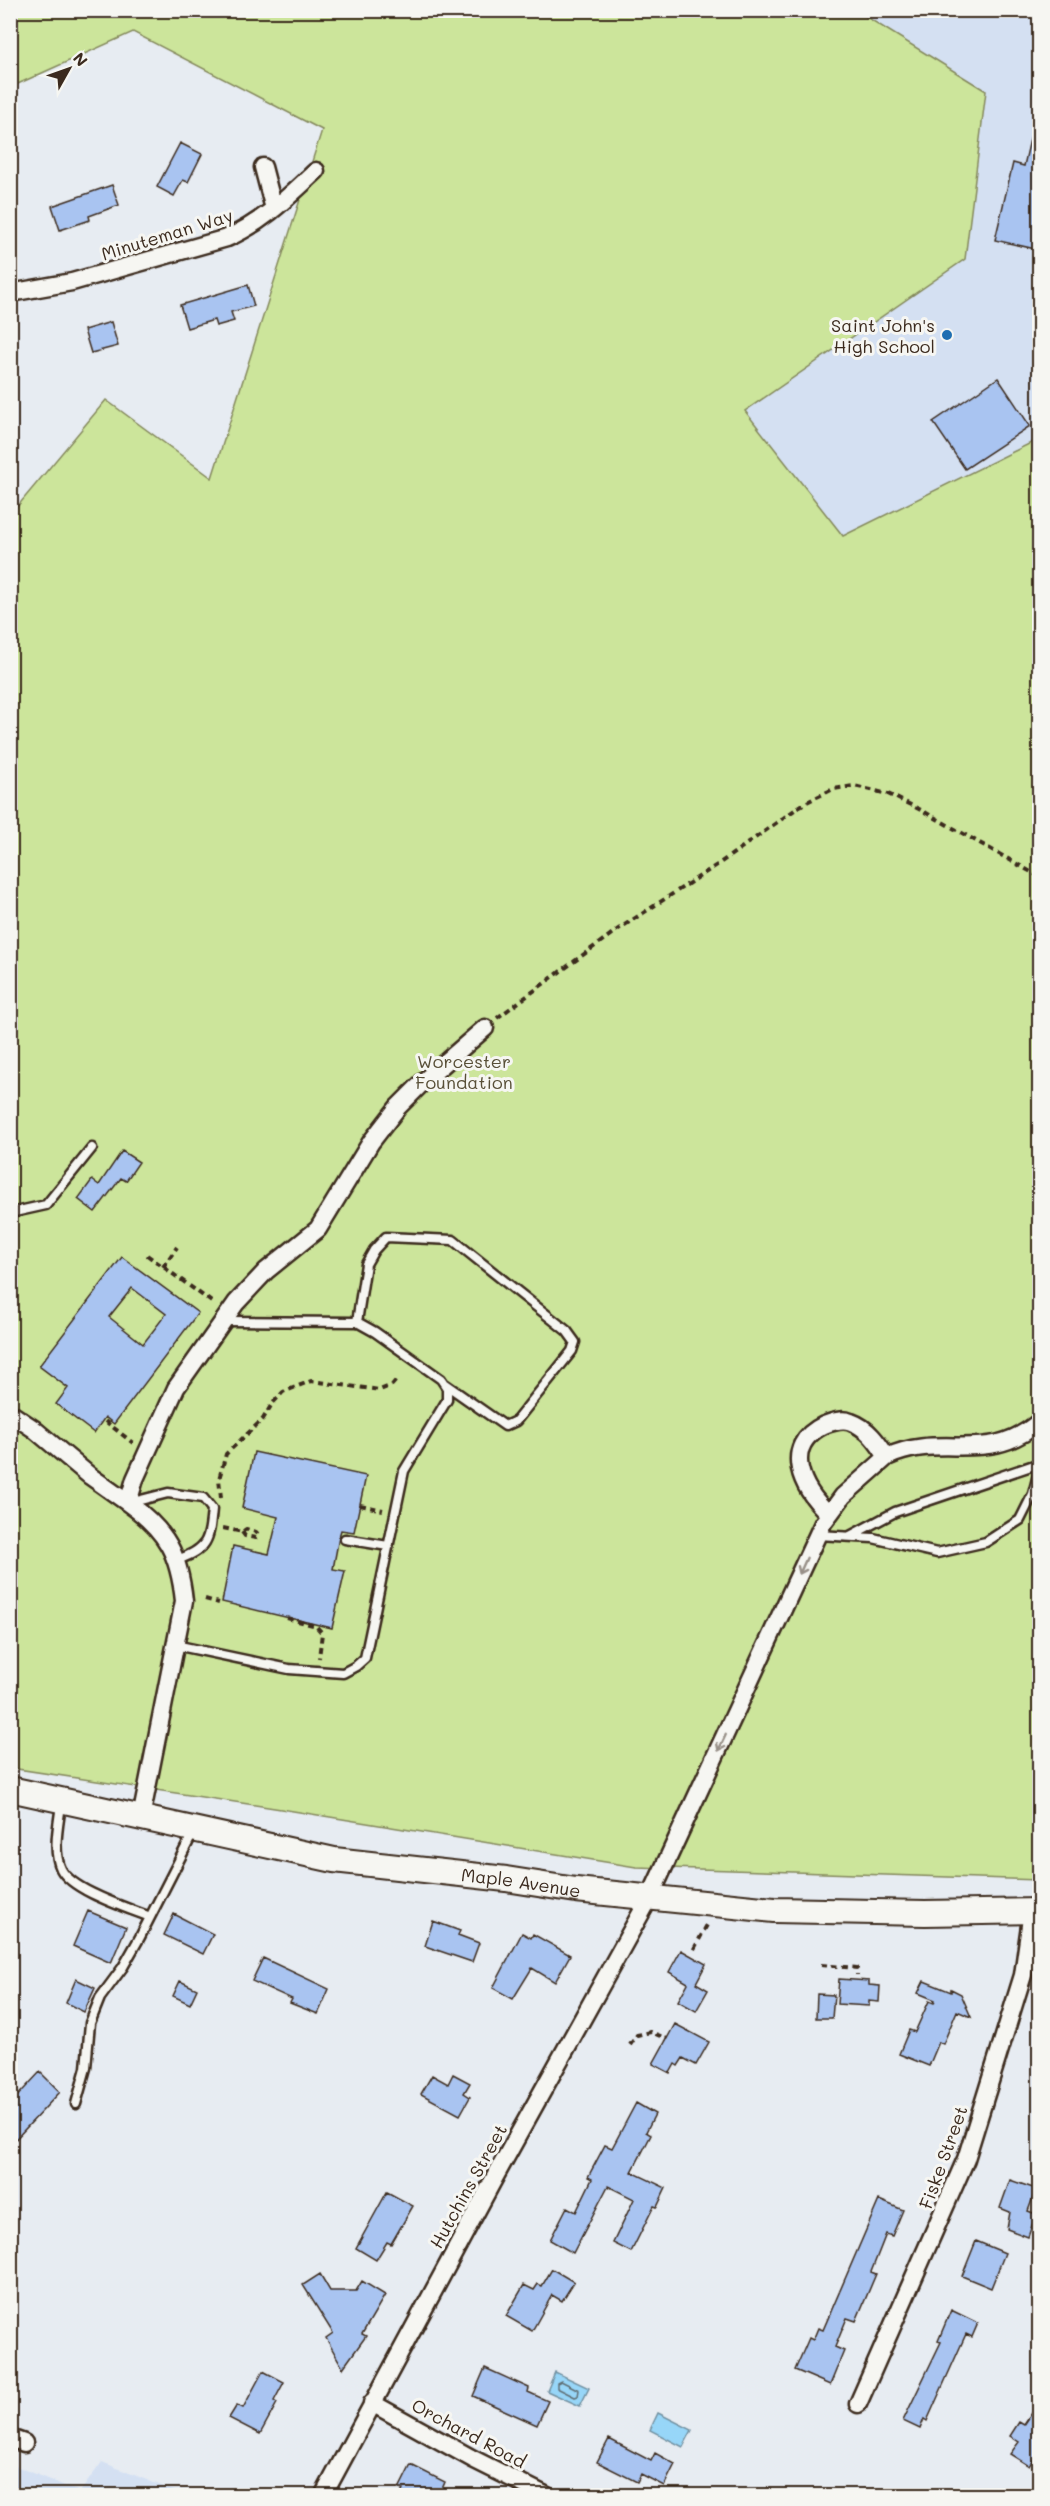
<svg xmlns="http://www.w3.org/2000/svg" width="1050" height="2506" viewBox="0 0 1050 2506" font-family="Mali,sans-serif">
	<rect width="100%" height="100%" fill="#e7ecf2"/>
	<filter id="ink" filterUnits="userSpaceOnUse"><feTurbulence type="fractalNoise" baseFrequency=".0167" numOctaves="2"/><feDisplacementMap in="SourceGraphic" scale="12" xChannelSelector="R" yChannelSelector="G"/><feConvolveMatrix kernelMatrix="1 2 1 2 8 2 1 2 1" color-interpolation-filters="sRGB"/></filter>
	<g filter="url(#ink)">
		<path fill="#d4e0f2" d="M857,11H1039V439L843,536L745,411L965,259L986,91Z
			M102,2462L184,2495H11V2464L80,2492Z"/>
		<path fill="#cce59b" stroke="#84885c" stroke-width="1.5" d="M10,11H857L986,91L965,259L745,411L843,536L1039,439V1880L636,1867L281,1809L11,1768V514L106,400L212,478L322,130L133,32L11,87Z"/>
		<path fill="#97d6f8" stroke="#7291a1" stroke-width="1.5" d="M555,2372L589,2388L580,2406L547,2391Z
			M658,2413L692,2430L683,2447L650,2430Z"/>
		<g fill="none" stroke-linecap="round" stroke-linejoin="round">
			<path stroke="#606f75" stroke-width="1.5" d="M561,2381L579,2390L578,2396L575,2397L557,2388V2383Z"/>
		</g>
		<path fill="#a9c4f1" stroke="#3b2a1e" stroke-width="1.5" fill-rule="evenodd" d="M1033,126H1040V250L995,240L1013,163L1024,166Z
			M180,143L202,154L188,182L183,180L174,196L157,187Z
			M112,185L119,205L89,216L90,220L60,230L52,206Z
			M248,285L254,306L231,312L234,321L216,326L214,320L187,328L180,305Z
			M111,322L118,346L91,353L84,330Z
			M998,378L1030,426L965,469L933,422Z
			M122,1151L139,1162L126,1181L121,1178L95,1212L78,1199L92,1180L99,1185Z
			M122,1257L198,1313L114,1424L105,1417L94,1433L56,1404L68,1388L39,1366ZM132,1288L166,1314L143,1344L109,1317Z
			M254,1452L366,1476L354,1532L341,1530L339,1537L333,1569L345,1571L332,1628L222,1602L233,1546L269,1554L278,1517L242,1508Z
			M88,1911L126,1927L111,1963L73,1946Z
			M174,1914L213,1934L203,1954L164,1935Z
			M433,1921L460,1931L458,1935L479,1943L472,1962L425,1946Z
			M522,1933L531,1938L533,1934L570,1955L555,1982L532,1968L513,1999L493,1988Z
			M681,1950L706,1964L696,1983L708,1990L696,2011L678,2001L688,1983L669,1972Z
			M263,1958L329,1989L318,2014L290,2003L292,1999L252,1981Z
			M76,1979L95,1988L84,2012L66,2003Z
			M839,1979L869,1981V1985L880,1986L879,2002L869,2001V2006L837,2004Z
			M180,1981L197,1989L190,2004L173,1996Z
			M924,1981L951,1992V1989L961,1994L971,2017L957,2011L943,2044L939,2042L929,2066L899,2054L909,2030L915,2032L929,2001L934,2003L935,2000L918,1993Z
			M817,1994L834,1995L832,2018H816Z
			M675,2024L709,2042L696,2065L683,2058L678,2066L675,2064L670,2073L653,2064Z
			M40,2072L60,2092L10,2145V2104Z
			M453,2074L470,2083L464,2093L470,2097L460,2115L421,2094L432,2075L448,2084Z
			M636,2103L655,2114L646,2132L651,2135L632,2172L666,2188L657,2207L654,2206L631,2252L613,2243L634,2199L608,2186L573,2253L550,2240L567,2207L576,2212L592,2179L588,2177L605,2145L612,2148Z
			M1010,2180L1036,2189L1028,2211L1036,2214L1028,2237L1007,2229L1010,2212L1000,2208Z
			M387,2192L413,2206L391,2244L387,2242L376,2260L356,2248Z
			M879,2200L903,2210L892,2236L886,2234L871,2272L876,2274L856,2321L847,2318L835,2347L844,2351L830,2385L795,2370L809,2338L813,2340L818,2328L823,2330Z
			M976,2241L1005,2253L991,2288L962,2276Z
			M552,2269L574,2282L562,2301L552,2295L532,2331L506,2316L524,2285L534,2290L538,2284L542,2286Z
			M320,2274L330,2291H356L362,2281L385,2295L362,2334L366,2336L343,2368L326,2338L333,2333L303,2285Z
			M951,2310L978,2323L972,2337L966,2334L927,2421L924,2419L920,2429L903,2421L941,2342L938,2341Z
			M485,2368L529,2388L528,2392L548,2401L537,2425L473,2396Z
			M263,2371L284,2382L274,2401L277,2403L260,2434L229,2418L237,2405L243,2408Z
			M1040,2401V2450L1029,2466L1010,2454L1019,2442L1010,2436L1019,2422L1024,2425Z
			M609,2439L651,2461L655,2453L675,2464L664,2486L641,2474L637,2482L597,2462Z
			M411,2465L445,2482L439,2496H400L403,2490L399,2489Z"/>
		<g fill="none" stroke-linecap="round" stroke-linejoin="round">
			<g stroke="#3b2a1e" stroke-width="13">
				<path id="lane" d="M10,1213L46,1205L92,1148
					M357,1322L366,1264L374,1250L386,1237L453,1240L567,1331L575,1342L572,1351L516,1421L505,1426L445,1384
					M129,1503L168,1493L203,1498L212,1509C209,1541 208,1549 177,1560
					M817,1535L873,1538L937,1553L986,1542L1020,1520L1033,1494L1040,1467
					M850,1536L895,1512L1040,1463
					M345,1539L388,1546
					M175,1645L289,1669L343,1673L356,1666L365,1658L404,1471L447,1400V1388L441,1379L375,1332L357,1322L223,1321
					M61,1804C59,1823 52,1850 61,1869C72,1891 128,1908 150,1917
					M76,2104L86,2068L90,2023L100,1998L123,1967L140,1937L194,1831"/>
			</g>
			<g stroke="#3b2a1e" stroke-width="21">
				<path id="street" d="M263,167L274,209
					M10,293L72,282L227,238C262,223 288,197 316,171
					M10,1413L34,1429L90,1476L128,1503
					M887,1457C942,1431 988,1467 1040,1421
					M141,1818L184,1601C179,1554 167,1531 128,1503L135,1479L176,1388L236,1303L266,1271L318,1229L371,1142L398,1107L424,1081L485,1028
					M372,2403L473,2459L547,2496
					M858,2404L966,2159L1023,1975L1032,1911
					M10,2438L24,2443
					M323,2496L496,2175L650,1897L823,1523L843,1496L887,1457C878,1443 868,1428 851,1422C842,1418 832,1422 824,1425C780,1446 802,1489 829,1514"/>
			</g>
			<g stroke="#3b2a1e" stroke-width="28">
				<g id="secondary">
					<path id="s1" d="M10,1789L334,1860L506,1879L576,1890L774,1910L925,1913L1040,1911"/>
				</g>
			</g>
			<path stroke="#3b2a1e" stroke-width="4" stroke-dasharray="6 4.5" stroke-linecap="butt" d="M497,1018L617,930L717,865L803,804L833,789L854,786L888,794L923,811L1040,877
				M147,1255L213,1303
				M163,1267L177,1247
				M105,1421L133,1443
				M221,1498L219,1479L226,1454L263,1419L272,1404L283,1392L311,1381L380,1390L392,1385L397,1379
				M360,1505L383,1510
				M223,1528L242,1532L246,1529L256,1532L260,1536
				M242,1532L245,1536L256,1538L259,1536
				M205,1599L219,1603
				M287,1618L316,1626L322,1633L319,1658
				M694,1949L708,1923
				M821,1965L857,1968V1975
				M630,2045L637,2035L651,2032L667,2039"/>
			<use href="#lane" stroke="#f6f6f2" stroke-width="8"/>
			<use href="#street" stroke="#f6f6f2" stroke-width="16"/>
			<use href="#secondary" stroke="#f6f6f2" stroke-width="24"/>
		</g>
		<defs><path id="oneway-shaft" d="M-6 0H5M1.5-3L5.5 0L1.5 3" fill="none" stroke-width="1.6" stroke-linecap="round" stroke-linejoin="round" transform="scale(1.5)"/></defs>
		<g stroke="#989088">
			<use href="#oneway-shaft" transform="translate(803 1566) rotate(114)"/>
			<use href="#oneway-shaft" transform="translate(722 1743) rotate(115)"/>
		</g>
	</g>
	<circle fill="#1f6fb2" stroke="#f6f6f2" stroke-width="2" cx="947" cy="335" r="6"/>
	<g text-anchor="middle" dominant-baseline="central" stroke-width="6" stroke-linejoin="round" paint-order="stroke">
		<g font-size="18" fill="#3b2a1e" stroke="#f6f6f2">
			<text transform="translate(167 234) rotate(-17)">Minuteman Way</text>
			<text stroke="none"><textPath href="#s1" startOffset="520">Maple Avenue</textPath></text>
			<text transform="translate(943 2157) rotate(-70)">Fiske Street</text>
			<text transform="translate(468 2186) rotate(-61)">Hutchins Street</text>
			<text transform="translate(469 2433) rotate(28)">Orchard Road</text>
		</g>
		<g font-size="18" fill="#3b2a1e" stroke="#f6f6f2" text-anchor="end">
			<text x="935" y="325">Saint John's<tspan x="935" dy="21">High School</tspan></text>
		</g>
		<g font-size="18" fill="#584f37" stroke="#f6f6f2">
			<text x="464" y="1061">Worcester<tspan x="464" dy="21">Foundation</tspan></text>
		</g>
	</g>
	<rect width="1050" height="2506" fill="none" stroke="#f6f6f2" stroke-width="36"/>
	<rect x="18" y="18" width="1014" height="2470" fill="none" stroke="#3b2a1e" stroke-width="2" filter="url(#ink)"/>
	<g transform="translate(69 69) rotate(50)" stroke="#f6f6f2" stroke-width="4.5" paint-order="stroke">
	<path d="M0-4.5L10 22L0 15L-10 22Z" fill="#3b2a1e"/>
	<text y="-9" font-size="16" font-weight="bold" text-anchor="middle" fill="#3b2a1e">N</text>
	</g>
</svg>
